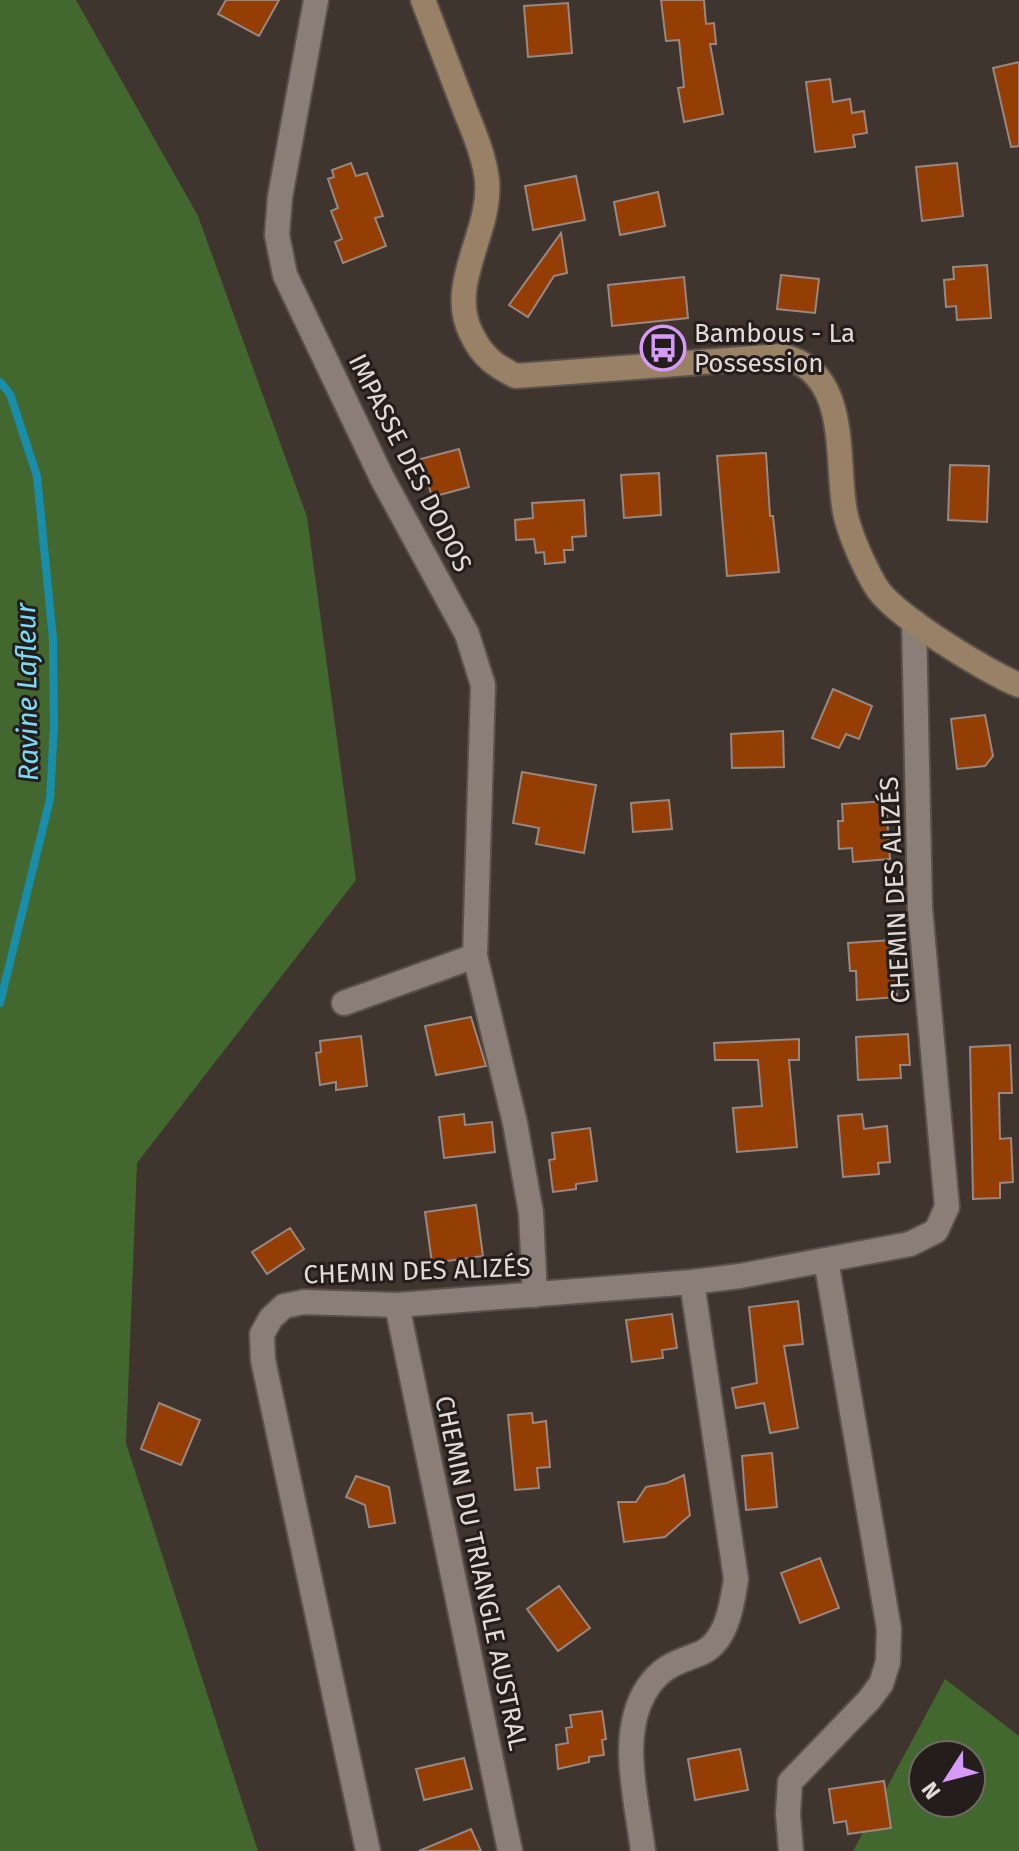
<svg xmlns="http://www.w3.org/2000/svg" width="1019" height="1851" viewBox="0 0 1019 1851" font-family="'Fira Sans',sans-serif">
	<rect width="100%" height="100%" fill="#40352e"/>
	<path fill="#42682f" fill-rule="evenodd" d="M0,0H76L198,216L307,517L356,880L137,1163L126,1443L258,1851H0Z
		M945,1679L1019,1736V1851H853ZM923,1755H971V1803H923Z"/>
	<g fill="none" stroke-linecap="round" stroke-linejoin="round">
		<path stroke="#198eab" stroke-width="8" d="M0,382L10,394L37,476L53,639L54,725L50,799L0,1003"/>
	</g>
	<path fill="#943e06" stroke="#978882" stroke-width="2" d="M226,0H279L259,36L218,14Z
		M661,0H704L706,24L714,23L716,44H710L723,114L684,122L678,88L684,87L679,40L666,41Z
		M568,3L572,53L528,57L524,6Z
		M1019,62V146L1011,147L993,68Z
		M830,79L833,102L850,99L852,113L864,111L867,133L853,135L855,147L815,152L806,82Z
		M351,163L356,176L367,173L383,216L375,218L386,246L343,263L335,242L342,239L331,211L338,208L328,179L334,177L332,170Z
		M957,163L963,216L922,221L916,167Z
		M576,176L585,220L533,230L525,186Z
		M658,192L665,226L620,235L614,202Z
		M561,233L567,273L554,276L528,317L509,305Z
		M987,265L991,318L957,320L956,306L946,307L944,280L954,279L953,267Z
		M781,275L819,279L815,313L777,309Z
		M684,277L688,318L612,326L608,285Z
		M459,449L469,487L432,497L421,459Z
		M766,453L770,516H773L779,572L727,576L717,456Z
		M950,465L989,466L987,522L948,520Z
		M659,473L661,515L624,518L621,475Z
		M584,500L586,536L572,537L573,550H564L565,562L545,564L544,552L536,553L534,539L516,540L515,520L533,518L532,503Z
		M833,689L872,706L859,739L846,734L839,748L812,738Z
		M985,715L993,756L985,766L957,769L951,719Z
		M783,731L784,767L732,768L731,734Z
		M522,772L596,785L584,853L536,844L539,828L513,823Z
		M669,800L672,829L633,832L631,803Z
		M886,801L890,859L853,862L852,848L839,849L838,821H843L842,804Z
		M892,940L897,997L857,1000L856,971H850L848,943Z
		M471,1017L486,1066L436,1075L425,1026Z
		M908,1034L910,1065H900L901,1078L858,1080L856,1037Z
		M361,1036L367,1086L336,1090V1082L320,1085L316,1053L321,1052L320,1041Z
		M799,1039V1060H789L797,1147L737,1152L733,1108L762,1106L758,1060H715L714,1043Z
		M1010,1045L1012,1093H999L1000,1139L1011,1138L1013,1182L1000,1183V1198L973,1199L970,1047Z
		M464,1114L465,1125L492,1122L495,1152L444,1158L439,1117Z
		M862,1114L864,1129L887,1126L890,1162L878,1163L879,1174L843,1177L838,1116Z
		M590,1128L597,1181L576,1184V1189L553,1192L549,1160L555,1159L552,1133Z
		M476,1205L483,1256L432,1263L425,1212Z
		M290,1228L304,1249L267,1274L252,1252Z
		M798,1301L803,1344L784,1346L798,1428L770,1433L764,1403L736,1408L732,1388L757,1383L749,1307Z
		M672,1314L677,1348L662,1350L663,1358L632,1362L626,1320Z
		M159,1403L200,1420L181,1465L141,1449Z
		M532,1413L533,1423L546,1421L550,1467L537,1468L539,1488L515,1490L508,1415Z
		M772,1453L777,1507L746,1510L742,1456Z
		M684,1475L690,1515L665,1537L624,1542L618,1502H636L646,1487L667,1483Z
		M356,1476L389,1487L395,1523L369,1527L365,1505L346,1497Z
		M820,1558L839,1608L800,1623L781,1573Z
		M559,1586L590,1628L558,1651L527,1609Z
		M602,1711L606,1739L602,1740L604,1755L589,1757V1762L558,1769L556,1745L568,1743L566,1728L572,1727L570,1715Z
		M740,1749L748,1790L695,1800L688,1759Z
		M464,1758L472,1789L424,1800L416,1769Z
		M884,1781L891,1828L848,1834L846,1821L834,1823L829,1789Z
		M471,1829L481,1851H419Z"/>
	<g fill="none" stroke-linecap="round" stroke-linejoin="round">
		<g stroke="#5b514c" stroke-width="28">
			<path id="street" d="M316,0L280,197L277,235L285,275L382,478L467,634L483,685L475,956L515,1123L531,1213L535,1295
				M344,1003L475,956
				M397,1305L510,1851
				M368,1851L263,1360L262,1334L271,1318L284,1306L304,1302L397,1305L692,1282L740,1276L910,1244L936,1231L947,1207L920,908L914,622
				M643,1851C637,1800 617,1733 648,1687C662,1666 678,1662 699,1654C727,1643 732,1605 736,1579L692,1282
				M791,1851L788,1814L790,1782L869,1700L881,1684L888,1662L889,1629L826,1260"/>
		</g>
		<g stroke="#5b514c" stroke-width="28">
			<path id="secondary" d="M423,0C437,37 451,73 465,110C474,132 484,156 487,180C492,233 445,285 472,335C482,356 495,366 516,376L782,356C851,372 835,458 845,512C849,533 864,566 875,585C891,614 987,672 1019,685"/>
		</g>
		<use href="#street" stroke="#8b7e76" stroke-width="24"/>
		<use href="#secondary" stroke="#988164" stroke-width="24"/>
	</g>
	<defs>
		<g id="bus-ring" transform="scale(2.3)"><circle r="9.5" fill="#231e1b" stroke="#d69bfa" stroke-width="1.5"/><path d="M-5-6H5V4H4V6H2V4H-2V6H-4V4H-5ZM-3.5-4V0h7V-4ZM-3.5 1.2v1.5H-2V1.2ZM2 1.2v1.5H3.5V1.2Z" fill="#d69bfa"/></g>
	</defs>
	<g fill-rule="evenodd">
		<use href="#bus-ring" x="663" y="348"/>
	</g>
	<g text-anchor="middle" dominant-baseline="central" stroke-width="6" stroke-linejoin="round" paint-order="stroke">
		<g font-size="26" fill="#e2dad6" stroke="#231e1b" text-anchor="start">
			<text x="694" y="333">Bambous - La<tspan x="694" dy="30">Possession</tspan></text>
		</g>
		<g font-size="26" fill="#e2dad6" stroke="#231e1b">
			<text transform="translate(410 463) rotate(63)">IMPASSE DES DODOS</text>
			<text transform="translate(895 890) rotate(-93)">CHEMIN DES ALIZÉS</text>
			<text transform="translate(417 1271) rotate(-2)">CHEMIN DES ALIZÉS</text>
			<text transform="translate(481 1573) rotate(78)">CHEMIN DU TRIANGLE AUSTRAL</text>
		</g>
		<g font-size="28" font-style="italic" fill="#7ed9f5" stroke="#231e1b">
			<text transform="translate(27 692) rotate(-91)">Ravine Lafleur</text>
		</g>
	</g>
	<g transform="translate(947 1779) rotate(234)"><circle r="38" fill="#231e1b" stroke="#6f6966" stroke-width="2"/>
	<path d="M0-6L14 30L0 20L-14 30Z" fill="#d69bfa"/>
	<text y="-12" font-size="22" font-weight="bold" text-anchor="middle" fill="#e2dad6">N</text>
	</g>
</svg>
